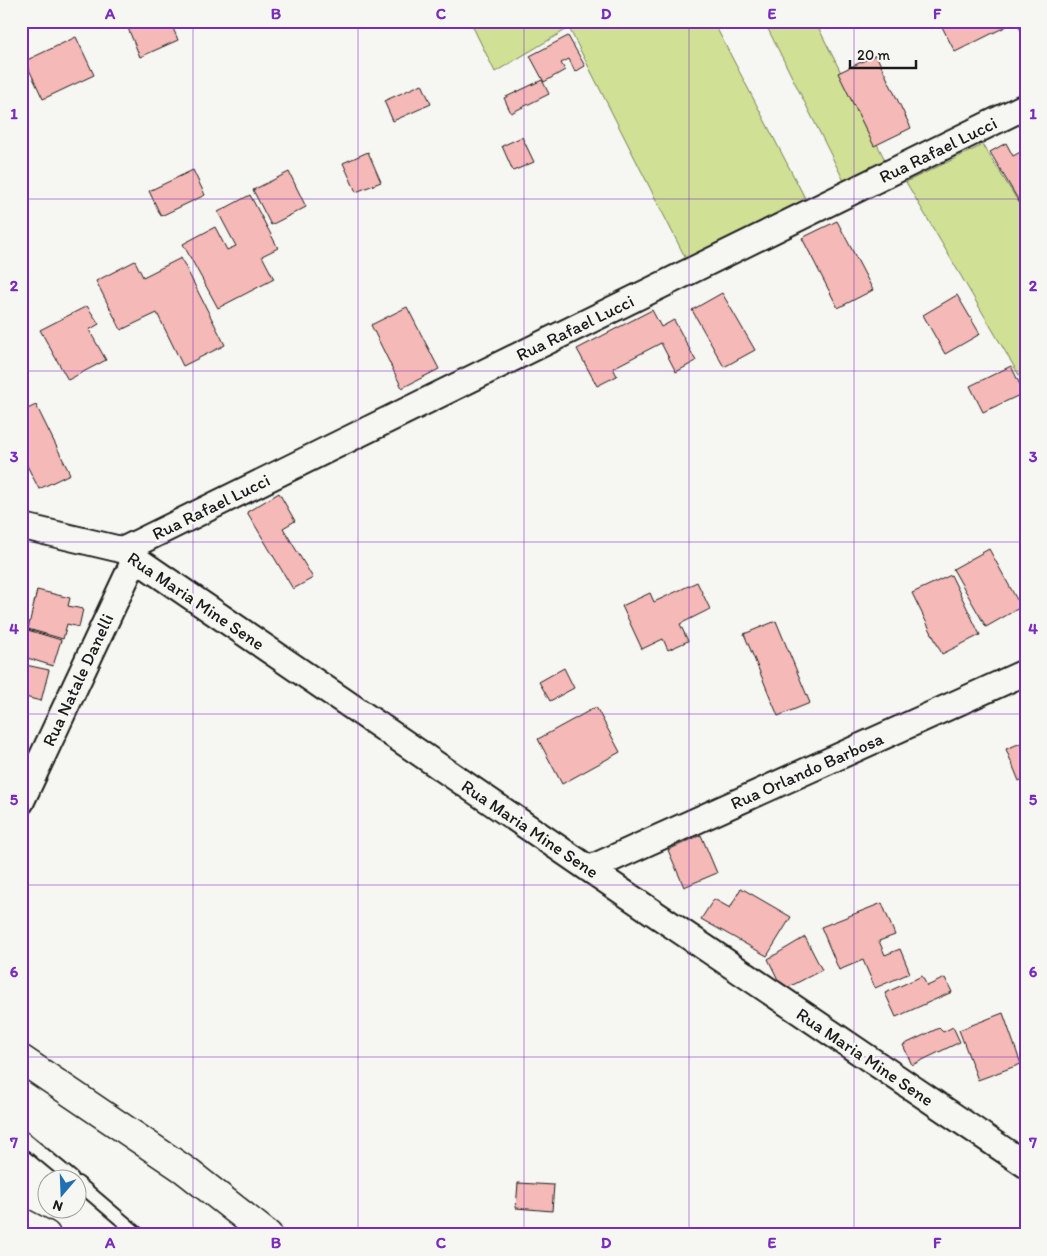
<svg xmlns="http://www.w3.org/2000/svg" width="1047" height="1256" viewBox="0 0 1047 1256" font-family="Itim,sans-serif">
	<rect width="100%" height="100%" fill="#f6f6f2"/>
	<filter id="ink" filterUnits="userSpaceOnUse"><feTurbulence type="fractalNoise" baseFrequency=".02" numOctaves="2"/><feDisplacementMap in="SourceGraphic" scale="10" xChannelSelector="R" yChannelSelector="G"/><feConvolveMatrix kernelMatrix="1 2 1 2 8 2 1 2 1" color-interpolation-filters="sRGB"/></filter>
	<g filter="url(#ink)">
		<path fill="#d0e195" stroke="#767e58" d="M470,21H566L569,28L582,21H713L806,200L686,259L569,28L495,72Z
			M764,21H815L885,160L844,181Z
			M983,145L1026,214V387L906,182Z"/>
		<path fill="#f5b9b7" stroke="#1c1c1c" d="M125,21H170L178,40L140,57Z
			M939,21H1007L1009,25L955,52Z
			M1016,21H1026V40Z
			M568,36L585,66L575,72L569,59L561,63L565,70L544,82L530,56Z
			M76,37L94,75L43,99L25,61Z
			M876,55L911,128L874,146L838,73Z
			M542,80L549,94L511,113L504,98Z
			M422,84L431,104L393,121L384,101Z
			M522,137L534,162L513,171L502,146Z
			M1006,143L1013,156L1026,149V213L990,152Z
			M368,152L381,182L356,192L343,163Z
			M193,170L205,195L161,216L149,191Z
			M289,172L306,207L271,225L253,190Z
			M250,195L278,248L262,256L274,279L218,308L183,244L215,227L227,250L236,246L218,212Z
			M837,221L873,290L838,308L802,238Z
			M181,258L225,345L183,366L157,313L121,330L96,281L135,261L143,277Z
			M722,293L755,350L724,367L692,310Z
			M957,295L980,334L945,354L923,315Z
			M87,306L99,324L89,330L106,360L68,380L40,330Z
			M407,307L439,369L402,388L371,325Z
			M652,310L661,327L674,320L696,361L676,372L661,343L613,368L617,376L597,386L577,349Z
			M1011,366L1024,393L983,412L970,386Z
			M36,405L70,474L39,489L21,454V412Z
			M279,493L295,521L283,528L313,578L293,589L247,512Z
			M989,549L1021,607L986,627L953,569Z
			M951,575L980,635L942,654L912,593Z
			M697,582L710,609L680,624L688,641L668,650L663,639L642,649L622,606L650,593L654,602Z
			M37,590L70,598L68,606L83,609L79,627L67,624L63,639L28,629Z
			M776,621L810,703L778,716L744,634Z
			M21,628L61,640L53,666L21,656Z
			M21,664L49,670L41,701L21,696Z
			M564,668L574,688L550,701L539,682Z
			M596,707L620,752L562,784L538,739Z
			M1026,741V778L1019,781L1006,749Z
			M701,835L717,873L684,887L668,850Z
			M741,888L791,917L767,956L701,919L714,899L730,908Z
			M882,903L895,935L879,941L885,955L900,949L910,973L875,988L863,960L839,970L821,927Z
			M805,937L822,970L783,990L768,959Z
			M922,976L927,986L945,978L952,992L896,1017L885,993Z
			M1003,1013L1021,1064L978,1080L959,1030Z
			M953,1027L960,1042L912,1065L903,1045L939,1028L943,1032Z
			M518,1183L554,1185L552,1211L516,1208Z"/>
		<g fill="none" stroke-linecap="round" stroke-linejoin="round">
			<g stroke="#1c1c1c" stroke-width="16">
				<path id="lane" d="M21,1136L72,1178
					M78,1183L139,1235"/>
			</g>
			<g stroke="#1c1c1c" stroke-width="29">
				<path id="street" d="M21,526L123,550L589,869L1026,1165
					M123,550L1026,106
					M21,802L135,559
					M589,869L1026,672"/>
			</g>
			<g stroke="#1c1c1c" stroke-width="31">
				<path id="secondary" d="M21,1059L185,1170L268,1235
					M21,1222L46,1235"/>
			</g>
			<use href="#lane" stroke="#f6f6f2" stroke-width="12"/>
			<use href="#street" stroke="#f6f6f2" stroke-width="25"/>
			<use href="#secondary" stroke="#f6f6f2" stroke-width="28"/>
		</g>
	</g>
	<path fill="none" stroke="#7b2cbf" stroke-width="1" stroke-opacity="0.55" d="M193,21V1235M358,21V1235M524,21V1235M689,21V1235M854,21V1235M21,199H1026M21,371H1026M21,542H1026M21,714H1026M21,885H1026M21,1057H1026"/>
	<g text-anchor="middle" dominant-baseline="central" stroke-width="5" stroke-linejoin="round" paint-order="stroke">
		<g font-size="18" fill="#1c1c1c" stroke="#f6f6f2">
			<text transform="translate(938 150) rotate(-26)">Rua Rafael Lucci</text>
			<text transform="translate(575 328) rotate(-26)">Rua Rafael Lucci</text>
			<text transform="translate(211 507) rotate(-26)">Rua Rafael Lucci</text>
			<text transform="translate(196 601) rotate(34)">Rua Maria Mine Sene</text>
			<text transform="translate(78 680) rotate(-65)">Rua Natale Danelli</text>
			<text transform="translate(807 771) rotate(-24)">Rua Orlando Barbosa</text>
			<text transform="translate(530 829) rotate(34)">Rua Maria Mine Sene</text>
			<text transform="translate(865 1057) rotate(34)">Rua Maria Mine Sene</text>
		</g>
	</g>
	<rect width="1047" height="1256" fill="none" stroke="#f6f6f2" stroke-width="55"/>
	<g transform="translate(62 1194) rotate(199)"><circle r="24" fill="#f6f6f2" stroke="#9f9f9c"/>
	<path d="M0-4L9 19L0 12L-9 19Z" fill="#1f6fb2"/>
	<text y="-8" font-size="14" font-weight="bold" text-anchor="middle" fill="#1c1c1c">N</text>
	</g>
	<path d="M850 60v8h66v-8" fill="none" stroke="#1c1c1c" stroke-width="2.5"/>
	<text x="857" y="60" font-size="15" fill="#1c1c1c" stroke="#f6f6f2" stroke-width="4" paint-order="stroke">20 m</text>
	<rect x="28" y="28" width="992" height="1200" fill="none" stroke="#7b2cbf" stroke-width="2"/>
	<g font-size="16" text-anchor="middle" font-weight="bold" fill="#7b2cbf">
		<text x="110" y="19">A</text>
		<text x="276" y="19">B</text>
		<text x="441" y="19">C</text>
		<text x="606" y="19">D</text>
		<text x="772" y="19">E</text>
		<text x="937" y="19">F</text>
		<text x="14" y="119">1</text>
		<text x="1033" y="119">1</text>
		<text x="14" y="291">2</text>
		<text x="1033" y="291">2</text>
		<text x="14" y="462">3</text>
		<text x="1033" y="462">3</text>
		<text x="14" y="634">4</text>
		<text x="1033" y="634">4</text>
		<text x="14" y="805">5</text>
		<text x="1033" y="805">5</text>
		<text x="14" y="977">6</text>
		<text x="1033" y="977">6</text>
		<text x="14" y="1148">7</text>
		<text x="1033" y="1148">7</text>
		<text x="110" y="1248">A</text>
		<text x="276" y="1248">B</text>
		<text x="441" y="1248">C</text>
		<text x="606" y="1248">D</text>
		<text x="772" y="1248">E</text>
		<text x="937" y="1248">F</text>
	</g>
</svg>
